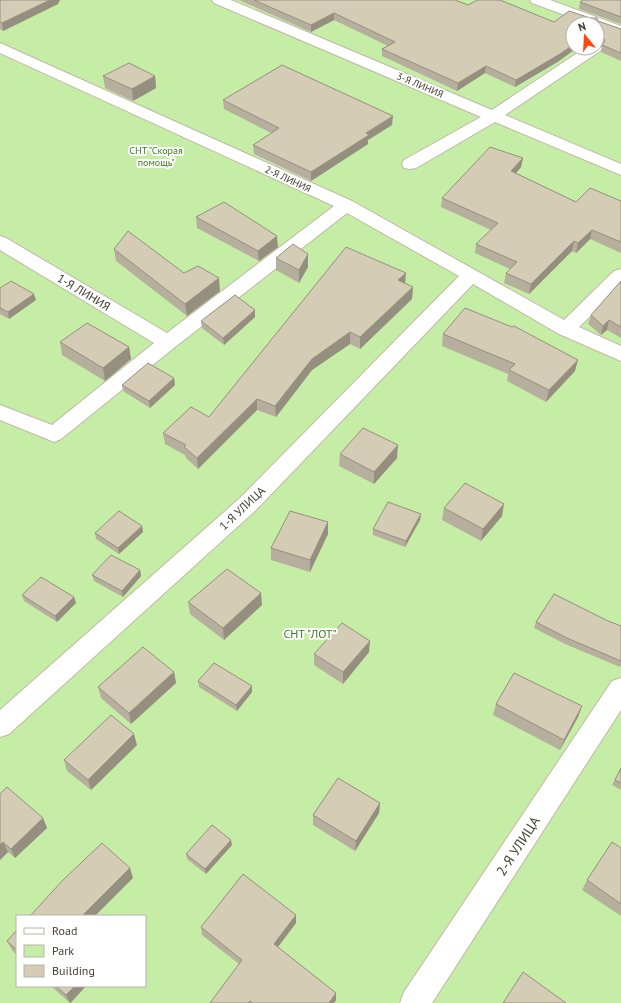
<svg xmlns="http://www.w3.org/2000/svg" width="621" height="1003" viewBox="0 0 621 1003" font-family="'PT Sans',sans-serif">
	<rect width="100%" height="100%" fill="#f3f0e2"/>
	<path fill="#c6eda6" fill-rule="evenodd" d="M0,0H621V1003H0ZM573,24H597V48H573ZM17,916H145V986H17Z"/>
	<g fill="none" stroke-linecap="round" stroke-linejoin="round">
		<g stroke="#bfb9a4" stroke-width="2">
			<path id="minor" d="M212,0H231L492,110L585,48H597V44L600,45L602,48L600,51L505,115L621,164V175L495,122L416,168L410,169L404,168L402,164L404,160L481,117L214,3Z
				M530,0H550L621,26V35L597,27V24H589L532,3Z
				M0,43L352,201L564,320L614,271L621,269V286L579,327L621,346V361L559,334L473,284L256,510L9,734L0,737V710L240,498L459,276L347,213L175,347L61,439L54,442L47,439L0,420V405L52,425L154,343L0,250V236L6,238L167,333L334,206L0,53Z
				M621,678V710L432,1003H400L404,992L612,681Z"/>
		</g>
		<use href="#minor" fill="#fff" fill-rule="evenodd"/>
	</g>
	<path fill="#b7af9d" d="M0,0L58,4L3,31L0,29Z
		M239,0H455L468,5L554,22L598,21L621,29V61L601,52L602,46L597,43V44V24L559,61L515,87L485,73L457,91L382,56V49L388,46L334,20L311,32Z
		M621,0V24L579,9L580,2Z
		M103,76H155L156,88L133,101L105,88Z
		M223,100L392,125L368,140V144L311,181L254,154L253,145L271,133L224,109Z
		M523,158L521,167L516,173L576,202L621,201V253L590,239L576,253L572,251L529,294L504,283L506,273L510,269L475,253L476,244L491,230L441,207L442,198Z
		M196,217L278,247L259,261L197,228Z
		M114,249L184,273L220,291L187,316L116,261Z
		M308,254V267L299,283L276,270V258Z
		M621,281V338L607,330L601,335L588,324L591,315Z
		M405,284L413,287L412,299L360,349L350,344L312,370L276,417L257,410L198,469L186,458L185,455L165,444L163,433L209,417Z
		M0,288L36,300L9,319L0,314Z
		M255,310V317L224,345L202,328L201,321Z
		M443,334L575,371L546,402L507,381L508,374L442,346Z
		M60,342L129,347L131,359L105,381L62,355Z
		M174,378L175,385L150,408L123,391L122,385Z
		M340,454L397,458L374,484L339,466Z
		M444,508L502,516L481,541L442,520Z
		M421,514L420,520L405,547L373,535V529Z
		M328,522V534L310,572L271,560V548Z
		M142,526L143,532L119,554L96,539L95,533Z
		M140,570L141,576L123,597L94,581L92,575Z
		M22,595L74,597L76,603L57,622L24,601Z
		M188,602L262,605L224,640L190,614Z
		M608,621L621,626V665L620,667L565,644L534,628L536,622Z
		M369,652L343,684L314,665V654Z
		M174,672L176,683L131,724L101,698L98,687Z
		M198,681L252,686V692L237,711L199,687Z
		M496,704L582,706L578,717L560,750L493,715Z
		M137,745L91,790L67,771L64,760Z
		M621,768V790L612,785Z
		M0,794L43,818L47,828L15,858L8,852L0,860Z
		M380,803L379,813L355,851L313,825V815Z
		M232,845L206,874L187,859L186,854Z
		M621,848V916L582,890L587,880Z
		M296,915V923L278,947L336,993V1000L334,1003H210L239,964L202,935L201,927Z
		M17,930V955L12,950L7,941Z
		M51,986H86L71,1003H70Z"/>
	<path fill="#958f7f" d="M50,0H60L58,4L3,31L2,23Z
		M334,13V20L311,32V25Z
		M573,45V48H577L559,61L515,87L516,80Z
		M486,66L485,73L457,91L458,83Z
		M155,76L156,88L133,101L132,89Z
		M393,116L392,125L368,140V144L311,181V172L366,133Z
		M523,158L521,167L510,180L511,171Z
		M592,230L590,239L576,253L578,243Z
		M277,236L278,247L259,261L258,251Z
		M574,241L572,251L529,294L531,284Z
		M308,254V267L299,283V270Z
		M406,273L405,285L398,280Z
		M219,278L220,291L187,316L185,304Z
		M413,287L412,299L360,349V337Z
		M34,294L36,300L9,319L8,312Z
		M255,310V317L224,345L223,338Z
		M609,320L607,330L601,335L603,326Z
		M350,332V344L312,370L276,417L275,406L312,359Z
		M129,347L131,359L105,381L103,368Z
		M578,360L575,371L546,402L549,390Z
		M174,378L175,385L150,408L149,401Z
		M257,399V410L198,469L197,458Z
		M398,445L397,458L374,484V472Z
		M504,504L502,516L481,541L483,529Z
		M421,514L420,520L405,547L406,541Z
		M328,522V534L310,572V560Z
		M142,526L143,532L119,554L118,548Z
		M140,570L141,576L123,597L122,591Z
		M261,593L262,605L224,640L223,628Z
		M74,597L76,603L57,622L55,616Z
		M370,641L369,652L343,684V672Z
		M174,672L176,683L131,724L129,713Z
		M252,686V692L237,711L236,705Z
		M582,706L578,717L560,750L564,740Z
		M134,734L137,745L91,790L88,780Z
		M380,803L379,813L355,851L356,841Z
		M43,818L47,828L15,858L11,849Z
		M231,840L232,845L206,874L205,869Z
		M3,842L8,852L0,860V845Z
		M130,868L133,878L95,916H82Z
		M296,915V923L274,952V944Z
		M75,986H86L70,1003L66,995Z
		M336,993V1000L334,1003H329Z"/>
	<path fill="#d5ccb6" stroke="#958f7f" d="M0,0H50L2,23L0,22Z
		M254,0H455L468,5L477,0H500L554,22L569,11L590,18H597L598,21L621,29V53L602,45L605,40L599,35L597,39V24H573V45L560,54L516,80L486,66L458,83L382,49L395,42L334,13L311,25Z
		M583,0H621V17L580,2Z
		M129,63L155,76L132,89L103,76Z
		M282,65L393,116L366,133L369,135L311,172L253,145L279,128L223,100Z
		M490,147L523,158L511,171L576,202L590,188L621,201V242L592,230L578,243L574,241L531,284L506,273L517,262L476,244L498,223L442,198Z
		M224,202L277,236L258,251L196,217Z
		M128,231L184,273L198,266L219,278L185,304L114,249Z
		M293,244L308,254L299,270L276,258Z
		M346,247L406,273L398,280L413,287L360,337L350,332L312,359L275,406L257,399L197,458L184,447L186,445L163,433L191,407L209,417Z
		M11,281L34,294L8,312L0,308V288Z
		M621,281V327L609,320L603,326L591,315Z
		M235,295L255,310L223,338L201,321Z
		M465,308L512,327L514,326L578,360L549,390L509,370L515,364L443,334Z
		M87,323L129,347L103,368L60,342Z
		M148,363L174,378L149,401L122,385Z
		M363,428L398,445L374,472L340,454Z
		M465,483L504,504L483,529L444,508Z
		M388,502L421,514L406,541L373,529Z
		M119,511L142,526L118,548L95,533Z
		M290,511L328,522L310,560L271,548Z
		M111,555L140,570L122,591L92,575Z
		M227,569L261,593L223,628L188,602Z
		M41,577L74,597L55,616L22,595Z
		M554,594L608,621L621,626V661L567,638L536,622Z
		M342,623L370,641L343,672L314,654Z
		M143,647L174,672L129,713L98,687Z
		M214,663L252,686L236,705L198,681Z
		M514,673L582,706L564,740L496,704Z
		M111,715L134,734L88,780L64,760Z
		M621,768V783L615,780Z
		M338,778L380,803L356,841L313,815Z
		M7,787L43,818L11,849L3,842L0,845V794Z
		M212,825L231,840L205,869L186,854Z
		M612,842L621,848V904L587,880Z
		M102,843L130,868L82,916H30L63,880Z
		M243,874L296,915L274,944L336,993L329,1003H253L250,1001L248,1003H210L242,960L201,927Z
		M17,930V950L7,941Z
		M523,972L566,1003H503Z
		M56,986H75L66,995Z"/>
	<g text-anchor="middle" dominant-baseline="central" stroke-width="4" stroke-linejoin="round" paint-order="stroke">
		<g font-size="10" fill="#454032" stroke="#fff">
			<text transform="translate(420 85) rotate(23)">3-Я ЛИНИЯ</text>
			<text transform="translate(288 179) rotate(25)">2-Я ЛИНИЯ</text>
		</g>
		<g font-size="10" fill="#3a7c20" stroke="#fff">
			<text x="156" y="150">СНТ "Скорая<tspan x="156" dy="12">помощь"</tspan></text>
		</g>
		<g font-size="12" fill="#454032" stroke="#fff">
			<text transform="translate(84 292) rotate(31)">1-Я ЛИНИЯ</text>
			<text transform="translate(242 508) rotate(-43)">1-Я УЛИЦА</text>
		</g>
		<g font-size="12" fill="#3a7c20" stroke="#fff">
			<text x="310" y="633">СНТ "ЛОТ"</text>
		</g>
		<g font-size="14" fill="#454032" stroke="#fff">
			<text transform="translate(518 846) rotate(-57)">2-Я УЛИЦА</text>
		</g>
	</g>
	<rect x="16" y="915" width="130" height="72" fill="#ffffff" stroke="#b5b3ad"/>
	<rect x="24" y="928" width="20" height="6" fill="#ffffff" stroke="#b5b3ad"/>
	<text x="52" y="935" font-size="12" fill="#454032">Road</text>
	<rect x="24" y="945" width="20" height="12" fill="#c6eda6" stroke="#b5b3ad"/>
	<text x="52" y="955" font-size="12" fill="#454032">Park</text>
	<rect x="24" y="965" width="20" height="12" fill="#d5ccb6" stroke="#b5b3ad"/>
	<text x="52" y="975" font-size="12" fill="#454032">Building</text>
	<g transform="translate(585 36) rotate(342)"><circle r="19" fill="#ffffff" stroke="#b5b3ad"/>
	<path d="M0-3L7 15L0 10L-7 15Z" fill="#ff480d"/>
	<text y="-6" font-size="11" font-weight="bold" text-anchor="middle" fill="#454032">N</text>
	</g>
</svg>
